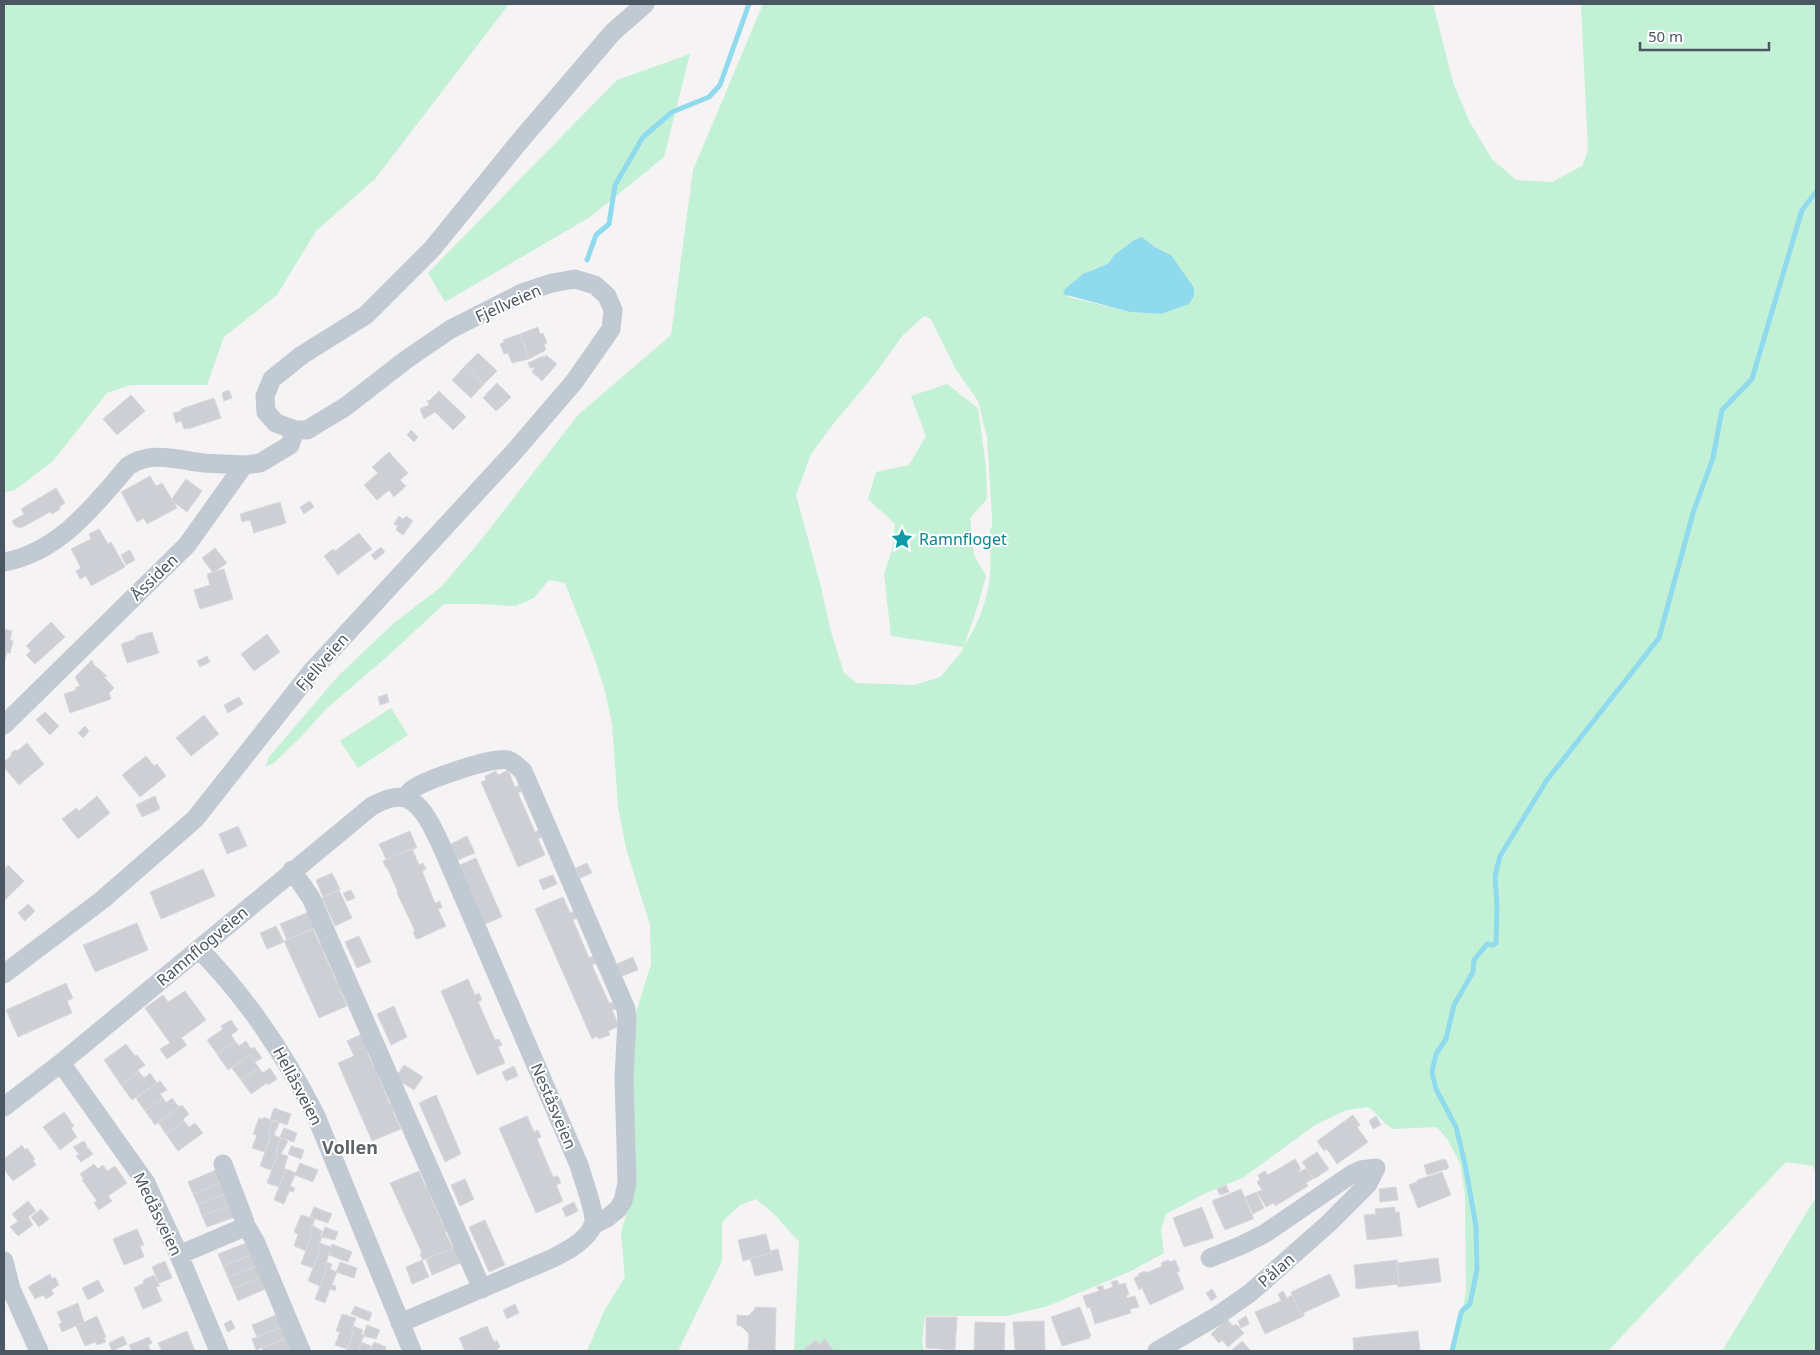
<svg xmlns="http://www.w3.org/2000/svg" width="1820" height="1355" viewBox="0 0 1820 1355" font-family="'Noto Sans',sans-serif">
	<rect width="100%" height="100%" fill="#f5f3f3"/>
	<path fill="#c3f1d5" fill-rule="evenodd" d="M4,4H509L375,179L316,231L277,295L224,337L207,385H130L107,393L53,461L15,490L4,492Z
		M763,4H1433L1453,82L1469,121L1492,159L1516,180L1552,182L1582,166L1588,151L1581,4H1816V1175L1813,1166L1786,1162L1608,1351H1454L1466,1292L1465,1196L1460,1163L1447,1139L1437,1127L1393,1129L1388,1126L1369,1107L1346,1110L1315,1125L1244,1177L1204,1194L1166,1214L1161,1230L1164,1253L1131,1271L1048,1306L1007,1316H925L922,1340L924,1351H794L799,1242L776,1216L756,1199L740,1205L722,1222V1261L678,1351H587L604,1311L625,1277L621,1233L631,1198L633,1022L651,964L650,925L626,848L618,807L612,724L605,691L594,657L565,583L549,580L534,598L516,606L480,604H444L390,654L326,709L301,737L274,763L265,767L269,757L338,676L394,623L441,587L481,540L578,415L671,335L693,170ZM1142,237L1155,247L1171,255L1161,314L1130,312L1068,297L1093,269L1109,263L1114,255L1134,240ZM924,316L931,319L955,368L978,401L987,437L992,517V529L990,527C990,547 992,569 988,589C984,608 975,630 964,646L979,602L986,576L974,555L970,518L987,499L986,467L978,408L947,384L911,396L926,436L909,465L876,472L868,499L895,524L892,550L884,574L891,636L964,647L960,654L940,677L914,685L857,683L844,673L831,632L820,583L796,495L811,454L834,423L875,374L903,335Z
		M690,54L664,157L590,217L445,302L428,273L617,80Z
		M391,708L408,735L358,768L340,741Z
		M1816,1197V1351H1722Z"/>
	<path fill="#90daee" d="M1142,237L1155,247L1171,255L1194,288V296L1189,304L1161,314L1130,312L1063,294L1065,289L1083,274L1109,263L1114,255L1134,240Z"/>
	<g fill="none" stroke-linecap="round" stroke-linejoin="round">
		<path stroke="#90daee" stroke-width="5" d="M587,260L596,235L609,224L615,185L643,137L672,112L709,97L720,85L749,4
			M1452,1351L1461,1313L1463,1310L1470,1304L1477,1269L1476,1226L1465,1164L1456,1127L1436,1089L1432,1072L1436,1054L1446,1039L1454,1005L1473,972L1474,960L1487,944L1493,945L1496,943L1497,905L1495,876L1500,856L1547,780L1659,638L1693,513L1713,458L1722,410L1752,379L1802,210L1816,192"/>
	</g>
	<path fill="#cdcfd5" stroke="#d7d9de" d="M538,327L540,334L543,333L547,343L544,344L546,350L529,359L520,334Z
		M520,334L529,359L512,363L508,353L504,354L500,344L504,342L503,340Z
		M478,353L497,371L484,384L465,366Z
		M546,355L557,364L542,381L532,372L535,367L530,368L528,363L543,356L544,358Z
		M465,366L484,384L471,398L452,380Z
		M497,383L511,397L504,404L490,390Z
		M229,390L232,398L224,401L222,393Z
		M490,390L504,404L496,411L483,398Z
		M439,391L466,417L453,430L435,412L424,419L420,409L429,405L427,400L429,401Z
		M131,395L145,411L117,435L103,419Z
		M214,398L221,418L188,429L187,428L184,429L181,421L176,423L173,413L181,411V409Z
		M411,430L418,437L414,442L407,435Z
		M389,452L408,473L400,480L406,486L394,497L389,490L377,500L364,485L378,473L372,467Z
		M150,476L156,486L162,483L177,508L147,524L144,518L137,522L121,492Z
		M186,479L202,491L187,512L171,500Z
		M56,488L65,503L59,507L60,509L52,514L50,512L21,528L15,526L12,521L24,514L21,509Z
		M310,501L314,507L304,514L300,507Z
		M280,502L286,523L254,533L250,520L242,522L240,514Z
		M399,516L403,519L406,516L413,521L403,535L396,530L398,526L394,524Z
		M99,529L108,544L111,542L125,567L91,586L86,576L80,579L76,571L81,568L71,549L91,539L89,534Z
		M359,533L372,549L338,575L324,556L333,549L335,551Z
		M381,547L385,552L375,560L371,555Z
		M215,548L227,563L213,573L202,558Z
		M130,550L135,560L126,565L121,555Z
		M224,569L233,599L200,609L194,590L210,585L207,574Z
		M51,622L65,637L35,664L26,655L31,651L26,646Z
		M4,629L12,631L10,640L13,641L10,653L7,652L5,660L4,659Z
		M152,632L159,653L127,663L121,644L136,639L135,637L140,635Z
		M267,634L280,652L254,671L241,654Z
		M207,656L210,662L200,667L197,661Z
		M92,660L94,665L107,676L104,677L114,688L109,693L111,699L70,713L64,694L76,690L75,688L80,686L75,677Z
		M387,694L389,702L380,705L378,697Z
		M239,697L243,704L228,713L224,705Z
		M45,712L59,726L50,735L36,720Z
		M204,715L219,734L191,756L176,738Z
		M85,726L89,731L83,738L78,733Z
		M27,743L44,764L19,785L4,767V762L12,755L11,753L15,750L17,751Z
		M146,756L154,766L157,764L166,776L140,797L122,775Z
		M508,770L515,787L520,785L522,791L518,793L535,832L539,830L542,837L538,839L545,855L518,867L481,782L486,780L485,776L496,771L498,775Z
		M97,796L110,813L78,839L62,819L76,808L79,811Z
		M155,796L160,809L142,817L136,805Z
		M238,826L247,846L227,854L219,834Z
		M410,831L417,848L386,859L379,844Z
		M467,836L475,853L458,860L451,844Z
		M412,848L419,865L423,863L426,869L422,871L435,903L440,901L442,908L438,909L446,926L418,939H416L413,932L415,931L397,893L398,892L387,867L386,868L383,861Z
		M476,858L502,917L485,924L460,865Z
		M587,863L592,873L580,878L576,868Z
		M8,865L24,881L4,901V870Z
		M203,869L215,896L161,919L150,892Z
		M332,873L340,889L323,897L316,880Z
		M553,875L557,884L543,890L539,880Z
		M339,890L352,918L335,926L322,898Z
		M351,890L355,898L347,901L343,893Z
		M563,897L570,913L574,911L577,918L573,920L589,958L594,956L597,963L592,965L609,1003L613,1002L616,1009L612,1010L619,1026L608,1031L610,1035L598,1039L597,1036L592,1039L535,909Z
		M28,904L35,911L25,921L18,913Z
		M311,911L318,927L287,940L280,924Z
		M137,923L148,950L95,972L83,945Z
		M276,926L284,942L267,949L260,933Z
		M313,928L320,945L324,943L327,949L323,951L337,983L341,981L344,988L340,989L347,1006L319,1018L284,941Z
		M359,936L371,962L357,968L345,942Z
		M633,957L638,970L622,976L617,964Z
		M468,979L475,995L479,993L482,1000L478,1002L495,1040L499,1039L502,1045L498,1047L505,1063L477,1075L441,991Z
		M66,983L73,998L67,1001L72,1013L18,1037L6,1010Z
		M185,991L206,1020L181,1038L187,1045L167,1059L160,1049L170,1043L145,1008L163,995L168,1002Z
		M394,1006L407,1037L391,1045L377,1014Z
		M231,1020L238,1030L231,1035L235,1041L217,1054L207,1040L223,1029L221,1026Z
		M364,1033L371,1050L367,1052L374,1067L378,1065L380,1072L377,1073L390,1105L394,1104L397,1110L393,1112L401,1129L372,1141L338,1063L354,1056L347,1041Z
		M235,1041L239,1046L246,1041L251,1049L254,1047L262,1058L255,1062L250,1055L228,1070L217,1054Z
		M126,1044L135,1056L137,1055L145,1065L138,1070L139,1072L121,1085L104,1060Z
		M250,1055L259,1068L241,1080L232,1068Z
		M404,1065L423,1077L414,1090L395,1078Z
		M514,1066L518,1076L506,1081L502,1072Z
		M259,1068L263,1073L270,1068L277,1079L268,1085L267,1083L251,1094L241,1080Z
		M139,1072L144,1078L150,1073L157,1083L132,1100L121,1085Z
		M160,1081L167,1090L160,1094L163,1098L145,1111L136,1098Z
		M436,1095L461,1154L445,1162L419,1103Z
		M163,1098L166,1103L172,1098L179,1107L155,1125L145,1111Z
		M182,1105L189,1114L183,1119L184,1121L166,1134L158,1122Z
		M274,1108L291,1114L287,1125L270,1119Z
		M64,1112L74,1126L71,1128L77,1137L60,1150L43,1127Z
		M1353,1115L1360,1125L1357,1127L1368,1142L1337,1164L1327,1149L1324,1151L1317,1141Z
		M527,1116L534,1132L538,1130L541,1137L537,1139L553,1177L558,1176L561,1183L556,1185L563,1201L536,1213L499,1128Z
		M1376,1116L1381,1125L1373,1129L1369,1121Z
		M264,1117L273,1121L268,1134L271,1135L265,1152L252,1148L257,1135L253,1134L259,1118L263,1119Z
		M184,1121L189,1127L195,1123L203,1133L178,1151L166,1134Z
		M273,1121L279,1123L274,1135L281,1138L276,1152L278,1153L271,1170L260,1166L271,1135L268,1134Z
		M284,1128L297,1133L294,1142L280,1137Z
		M281,1138L288,1141L281,1154L288,1156L284,1169H286L279,1187L267,1183L278,1153L276,1152Z
		M84,1141L87,1146L85,1148H88L93,1154L81,1162L76,1156L79,1154L73,1147Z
		M22,1145L25,1150L27,1148L35,1159L33,1160L36,1165L13,1181L4,1169V1159Z
		M291,1146L304,1150L301,1159L288,1154Z
		M1317,1152L1329,1169L1314,1179L1302,1162Z
		M1295,1159L1301,1169L1298,1171L1299,1172L1307,1168L1313,1179L1306,1183L1308,1186L1275,1206L1274,1203L1266,1207L1257,1192L1262,1190L1257,1182L1260,1180L1258,1175L1265,1171L1268,1175Z
		M1444,1159L1446,1160L1449,1168L1447,1169L1427,1175L1424,1165Z
		M300,1163L318,1170L313,1182L295,1175Z
		M94,1164L98,1169L103,1165L107,1171L115,1166L127,1183L108,1196L112,1201L99,1210L94,1203L97,1201L82,1180L84,1179L80,1174Z
		M286,1169L296,1173L290,1186L295,1188L293,1192L289,1191L284,1204L274,1200Z
		M216,1170L224,1181L193,1194L188,1182Z
		M419,1171L426,1187L430,1185L433,1192L429,1193L443,1225L447,1224L449,1230L445,1232L453,1248L423,1260L420,1254L422,1253L390,1183Z
		M1442,1172L1451,1195L1418,1208L1409,1185L1418,1181L1417,1180Z
		M465,1179L474,1199L460,1206L451,1185Z
		M224,1181L225,1194L198,1205L193,1194Z
		M1226,1185L1229,1192L1220,1195L1217,1189Z
		M1396,1187L1398,1200L1380,1202L1379,1189Z
		M1241,1189L1253,1217V1219L1225,1230L1212,1201Z
		M1256,1192L1264,1208L1253,1214L1245,1197Z
		M225,1194L234,1203L202,1216L198,1205Z
		M28,1201L36,1211L28,1217L33,1225L18,1236L10,1227L18,1221L12,1214Z
		M574,1202L578,1211L566,1217L562,1208Z
		M234,1203L235,1217L207,1227L202,1216Z
		M314,1207L332,1214L328,1223L310,1217Z
		M1202,1207L1213,1236V1238L1184,1247L1173,1218Z
		M1395,1207V1212H1399L1402,1236L1367,1240L1364,1215L1376,1214L1375,1209Z
		M41,1209L49,1219L39,1227L31,1217Z
		M301,1215L315,1219L310,1232L312,1234L306,1251L294,1246L298,1234L294,1232Z
		M485,1220L505,1265L489,1272L469,1227Z
		M312,1225L322,1231L320,1236L322,1237L317,1250L320,1251L313,1268L301,1264L312,1234L310,1232Z
		M325,1227L338,1232L335,1240L321,1237Z
		M137,1229L144,1245L140,1246L144,1257L124,1265L113,1239Z
		M766,1234L771,1253L743,1261L738,1240Z
		M246,1243L254,1254L223,1266L218,1254Z
		M320,1243L331,1247L325,1267L327,1268L320,1286L308,1281L320,1251L317,1250Z
		M332,1244L352,1252L348,1262L329,1255Z
		M456,1245L463,1262L432,1275L426,1259L453,1248L452,1247Z
		M778,1249L783,1270L755,1276L750,1258L771,1253V1251Z
		M254,1254L256,1266L228,1278L223,1266Z
		M1438,1258L1441,1282L1398,1287V1284H1399L1397,1263Z
		M422,1260L429,1277L412,1284L406,1267Z
		M1168,1260L1170,1262L1175,1260L1180,1271L1177,1272L1184,1289L1150,1305L1142,1288L1139,1290L1134,1278L1139,1276L1138,1274L1145,1271L1146,1273L1162,1266L1161,1263Z
		M1397,1260L1399,1284L1356,1289L1354,1265Z
		M165,1261L172,1278L159,1283L152,1267Z
		M326,1262L332,1264L330,1269L337,1272L332,1285L336,1286L335,1291L330,1289L325,1303L315,1299L327,1268L325,1267Z
		M340,1262L357,1268L354,1278L336,1272Z
		M256,1266L264,1276L233,1289L228,1278Z
		M50,1274L52,1279L55,1277L59,1285L51,1290L54,1294L46,1299L43,1295L35,1299L28,1287Z
		M1330,1274L1340,1296L1303,1313L1304,1316L1302,1317L1291,1292Z
		M154,1275L160,1286L156,1287L162,1301L143,1309L134,1288L144,1283L143,1280Z
		M264,1276L265,1289L238,1301L233,1289Z
		M98,1280L104,1291L88,1300L82,1288Z
		M1117,1280L1119,1285L1125,1283L1129,1294L1126,1296L1127,1298L1135,1296L1139,1307L1130,1309L1131,1313L1095,1324L1090,1307L1087,1308L1083,1296L1099,1291L1097,1287L1100,1286H1103L1104,1290L1113,1287L1111,1282Z
		M1212,1289L1217,1297L1211,1301L1206,1293Z
		M1283,1291L1287,1298L1292,1295L1302,1317L1265,1334L1255,1312L1281,1301L1278,1294Z
		M78,1303L84,1322L62,1332L59,1324L62,1323L57,1312Z
		M515,1304L519,1313L507,1319L503,1310Z
		M355,1306L372,1313L369,1321L351,1314Z
		M755,1307L776,1308L775,1351L748,1350L749,1334L741,1326L737,1325V1315L748,1316L755,1309Z
		M1080,1307L1091,1336H1089L1090,1338L1062,1346L1051,1317Z
		M342,1314L356,1318L351,1331L354,1332L347,1349L335,1345L340,1332L336,1331Z
		M276,1315L285,1326L257,1337L252,1325Z
		M97,1316L106,1337L104,1338L106,1342L97,1345L95,1342L85,1346L76,1326Z
		M1246,1316L1249,1324L1241,1328L1238,1321Z
		M926,1317H957L955,1350L926,1348Z
		M1227,1319L1233,1326L1236,1324L1244,1333L1228,1347L1222,1340L1219,1343L1211,1334Z
		M231,1320L235,1328L228,1332L224,1324Z
		M1044,1321L1045,1351H1015L1013,1322Z
		M975,1322L1005,1323L1004,1351H974Z
		M367,1325L380,1330L376,1339L363,1336Z
		M285,1326L286,1338L256,1350L252,1339Z
		M353,1326L363,1330L361,1334L364,1335L359,1348L361,1349L360,1351H347L354,1332L351,1331Z
		M487,1326L494,1342L497,1340L500,1347L497,1349L498,1351H465L459,1338Z
		M187,1331L195,1351H162L158,1343Z
		M1418,1331L1420,1351H1354L1353,1338Z
		M123,1336L127,1344L112,1351L109,1343Z
		M149,1337L152,1343L148,1345L151,1351H132L129,1345Z
		M286,1338L294,1349L288,1351H263L262,1348Z
		M825,1339L834,1351L803,1350L816,1340L819,1344Z
		M1242,1341L1251,1351H1231Z
		M361,1342L371,1346L369,1351H360L361,1349L359,1348Z
		M374,1342L386,1347L385,1351H370Z"/>
	<g fill="none" stroke-linecap="round" stroke-linejoin="round">
		<path stroke="#c1cad2" stroke-width="19" d="M4,562C59,552 94,506 128,466C152,450 177,460 204,463C217,464 231,464 244,465
			M4,725L187,545L244,465L260,463L290,445L295,430
			M405,798C407,795 410,791 413,789C425,780 494,756 508,760C514,762 518,767 523,771L626,1009L627,1021L624,1077L627,1183L623,1201L618,1209L607,1218L595,1224
			M292,870L311,898L482,1289
			M199,949C248,999 284,1053 316,1116L412,1351
			M4,974L102,900L195,819L312,671L513,453L574,382L611,329L613,310L607,296L595,285L575,279L552,283L522,293L451,329L407,359L345,407L307,430H295L276,423L266,412L265,396L272,379L302,355L366,315L432,249L519,142L613,32L645,4
			M61,1063L146,1183L179,1255L219,1351
			M4,1107L61,1063L372,806C382,801 394,795 405,798C424,803 437,837 445,854L579,1165C582,1176 597,1216 593,1225C587,1241 565,1252 551,1259L400,1323
			M242,1228L248,1229L255,1241L301,1351
			M179,1255L242,1228L245,1222L223,1164
			M4,1261L11,1289L39,1351
			M1157,1351L1217,1316L1250,1293L1329,1223L1368,1184L1376,1168L1361,1170L1352,1174L1264,1234L1242,1245L1210,1258"/>
	</g>
	<defs>
		<g id="sight-bare" transform="scale(1.725)"><path d="M0-6L1.8-2.2L6-1.7L2.9 1.2L3.7 5.4L0 3.3L-3.7 5.4L-2.9 1.2L-6-1.7L-1.8-2.2Z" fill="#0f9aa8" stroke="#fff" stroke-width="2.5" paint-order="stroke"/></g>
	</defs>
	<g fill-rule="evenodd">
		<use href="#sight-bare" x="902" y="539"/>
	</g>
	<g text-anchor="middle" dominant-baseline="central" stroke-width="4" stroke-linejoin="round" paint-order="stroke">
		<g font-size="16" fill="#4a5661" stroke="#fff">
			<text transform="translate(508 303) rotate(-24)">Fjellveien</text>
			<text transform="translate(154 577) rotate(-44)">Åssiden</text>
			<text transform="translate(322 662) rotate(-49)">Fjellveien</text>
			<text transform="translate(202 946) rotate(-40)">Ramnflogveien</text>
			<text transform="translate(298 1086) rotate(62)">Hellåsveien</text>
			<text transform="translate(554 1106) rotate(67)">Neståsveien</text>
			<text transform="translate(158 1214) rotate(64)">Medåsveien</text>
			<text transform="translate(1276 1270) rotate(-41)">Pålan</text>
		</g>
		<g font-size="16" fill="#0d838f" stroke="#fff" text-anchor="start">
			<text x="919" y="539">Ramnfloget</text>
		</g>
		<g font-size="18" font-weight="bold" fill="#5f6368" stroke="#fff">
			<text x="350" y="1147">Vollen</text>
		</g>
	</g>
	<rect width="1820" height="1355" fill="none" stroke="#4a5661" stroke-width="10"/>
	<path d="M1640 42v8h129v-8" fill="none" stroke="#4a5661" stroke-width="2.5"/>
	<text x="1648" y="42" font-size="15" fill="#4a5661" stroke="#ffffff" stroke-width="4" paint-order="stroke">50 m</text>
</svg>
